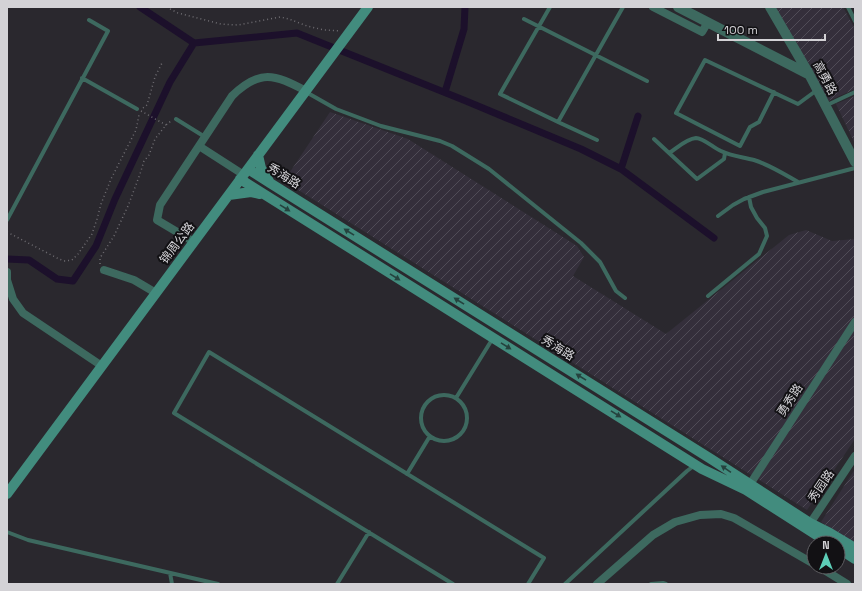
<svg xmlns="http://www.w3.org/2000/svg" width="862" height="591" viewBox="0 0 862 591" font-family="'Space Grotesk','Noto Sans SC',sans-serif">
	<defs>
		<pattern id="industrial-furrows" width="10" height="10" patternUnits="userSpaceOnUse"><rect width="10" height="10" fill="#342f3b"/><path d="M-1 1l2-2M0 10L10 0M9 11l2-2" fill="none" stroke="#504c57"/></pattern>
	</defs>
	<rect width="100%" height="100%" fill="#2a282e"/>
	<path fill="url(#industrial-furrows)" d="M775,7H843L855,29V89L828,101Z
		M855,96V144L836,104Z
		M330,112L408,139L577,246L584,257L573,276L666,334L789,235L806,230L832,241L855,239V439L807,510L284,181Z
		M855,469V543L821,522Z"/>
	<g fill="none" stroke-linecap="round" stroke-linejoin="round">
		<path stroke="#1c102b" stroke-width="7" d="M140,7L194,43L297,33L466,101L581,149L621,169L714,238
			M445,92L464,29L465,7
			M621,169L638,116
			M7,259L29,260L57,279L73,281L96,246L115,199L170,82L194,43"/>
		<path stroke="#6f6d72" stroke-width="1.5" stroke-dasharray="1 3" stroke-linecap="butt" d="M170,9L178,13L221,24L238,25L280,17L289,19L307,26L324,30L340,31
			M143,108L147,105L155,77L162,63
			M141,111L166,125
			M7,232L59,259L65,261L72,260L78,254L92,234L97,219L101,204L111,179L136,130L139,115
			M100,264V258L114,236L128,206L140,174L144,161L149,155L155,139L166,125L171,121"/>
		<path stroke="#3d695f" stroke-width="4" d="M550,7L500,94L558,122L597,140
			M848,7L855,21
			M524,19L647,81
			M82,78L137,109
			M306,92L336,109L381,126L440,141L452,146L489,169L581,243L600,262L616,291L625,298
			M774,92L759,122L750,127L740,146L676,113L705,60L798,104L817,90
			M825,106L855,92
			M176,119L205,137
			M558,122L623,7
			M654,139L697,179L724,159L725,153
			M669,153C677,148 686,139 696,138C703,138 714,148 721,151C731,156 743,157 754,160C770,165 784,174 798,182
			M718,216L733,205L744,199L763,192L855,168
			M7,220L108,31L89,20
			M708,296L759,254L767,236L765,228L757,218L751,207L749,197
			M421 418a23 23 0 1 1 46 0a23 23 0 1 1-46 0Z
			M456,398L493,338
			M407,474L430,436
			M7,532L28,540L218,584
			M170,573L172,584
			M337,584L369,532
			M453,584L174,413L209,352L544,558L528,584
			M565,584L687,471L695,465
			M651,584L663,583L666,584"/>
		<path stroke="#3d695f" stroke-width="8" d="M653,7L702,32L708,22
			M199,146L244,175
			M194,242L157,220L160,205L232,96C260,69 274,74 306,91
			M104,270L134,280L156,293
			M7,272V280L13,299L23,313L102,366
			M747,489L855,322
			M807,528L855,456
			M829,567L826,571L847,584
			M597,584L653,535L675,522L700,515L721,514L734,518L814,564"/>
		<path stroke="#3d695f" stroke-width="10" d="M678,7L808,74
			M770,7L809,74L855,162"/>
		<path stroke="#428c7e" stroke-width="10" d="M258,155L261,168L269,181
			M248,169L270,183L711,459L810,523L830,533L855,548
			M240,179L702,469L746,490L829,543
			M229,195L251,192L260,194
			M7,494L368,7
			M838,548L855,559"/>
	</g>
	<defs><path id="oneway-solid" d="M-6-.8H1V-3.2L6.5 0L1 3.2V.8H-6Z"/></defs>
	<g fill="#25423e">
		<use href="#oneway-solid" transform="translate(285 208) rotate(32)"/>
		<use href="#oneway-solid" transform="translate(349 232) rotate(-148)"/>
		<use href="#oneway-solid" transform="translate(395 277) rotate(32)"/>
		<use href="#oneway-solid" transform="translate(459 301) rotate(-148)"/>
		<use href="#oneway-solid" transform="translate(506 346) rotate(32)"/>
		<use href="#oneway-solid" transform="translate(581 377) rotate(-148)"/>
		<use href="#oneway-solid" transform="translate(616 414) rotate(32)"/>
		<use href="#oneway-solid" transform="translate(726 469) rotate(-146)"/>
	</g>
	<g text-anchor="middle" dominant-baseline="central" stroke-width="4" stroke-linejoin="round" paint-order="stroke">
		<g font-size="12" fill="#d3d2d6" stroke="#121114">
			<text transform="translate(825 78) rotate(62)">高勇路</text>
			<text transform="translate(284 176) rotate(32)">秀海路</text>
			<text transform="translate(177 243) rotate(-53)">锦周公路</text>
			<text transform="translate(558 348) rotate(32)">秀海路</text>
			<text transform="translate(790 400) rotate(-57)">勇秀路</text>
			<text transform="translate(821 486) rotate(-56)">秀园路</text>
		</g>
	</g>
	<rect width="862" height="591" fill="none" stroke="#d3d2d6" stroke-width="16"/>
	<g transform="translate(826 555)"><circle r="19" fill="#121114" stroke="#5f5e62"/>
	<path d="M0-3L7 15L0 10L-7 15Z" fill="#5dceb8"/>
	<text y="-6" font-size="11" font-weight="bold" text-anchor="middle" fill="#d3d2d6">N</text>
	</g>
	<path d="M718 34v6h107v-6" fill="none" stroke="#d3d2d6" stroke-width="2"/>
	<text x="724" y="34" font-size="12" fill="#d3d2d6" stroke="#121114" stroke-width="3" paint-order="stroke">100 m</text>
</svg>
